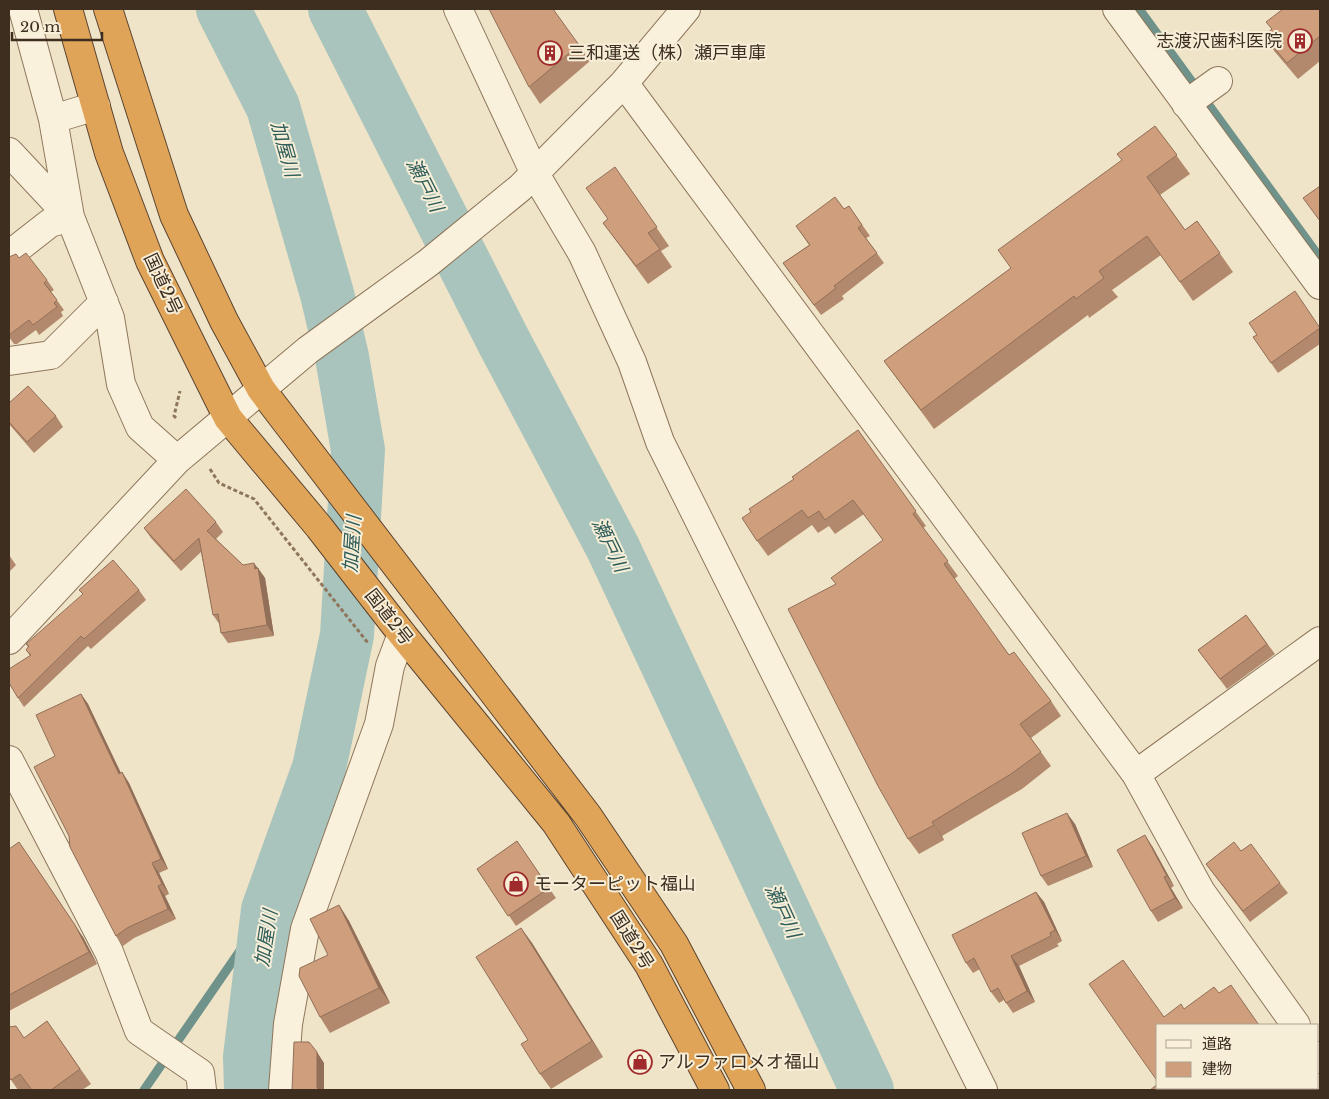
<svg xmlns="http://www.w3.org/2000/svg" width="1329" height="1099" viewBox="0 0 1329 1099" font-family="'Libre Baskerville','Noto Sans JP',serif">
	<rect width="100%" height="100%" fill="#f0e4c8"/>
	<g fill="none" stroke-linecap="round" stroke-linejoin="round">
		<path stroke="#6f938a" stroke-width="9" d="M1139,9L1320,258
			M144,1090L268,910"/>
		<path stroke="#a9c4bc" stroke-width="54" d="M223,9L273,107L327,294L342,357L358,450L347,635L319,768L268,910L250,1057L251,1090
			M335,9L503,340L613,548L867,1090"/>
		<g stroke="#8d765c" stroke-width="30">
			<path id="minor" d="M23,9L53,119L70,217L110,318L121,384L140,427L177,460
				M458,9L535,174L582,253L632,362L660,442L983,1090
				M1117,9L1320,285
				M624,83L1136,774L1201,892L1296,1025
				M1186,104L1218,81
				M53,119L96,106
				M9,152L70,217
				M9,255L50,223L70,217
				M9,361L51,355L104,302
				M9,640L177,460L308,350L428,263L520,188L624,83L686,9
				M9,760L109,952L139,1031L200,1073L202,1090
				M1136,774L1320,641
				M1318,1056L1320,1059
				M283,1090L288,1024L305,929L379,724L390,666L402,634"/>
		</g>
		<g stroke="#5b4430" stroke-width="30">
			<path id="highway" d="M68,9L109,153L150,261L228,418L319,527L402,634L556,823L649,965L715,1090
				M108,9L174,215L224,321L261,389L588,816L674,944L751,1090"/>
		</g>
		<path stroke="#8d765c" stroke-width="3" stroke-dasharray="4 2.5" stroke-linecap="butt" d="M176,418L174,416L180,391
			M210,469L219,483L254,499L368,643"/>
		<use href="#minor" stroke="#faf1dc" stroke-width="28"/>
		<use href="#highway" stroke="#e0a458" stroke-width="28"/>
	</g>
	<path fill="#b2896c" d="M553,9L590,61L540,104L529,87Z
		M1320,9V61L1298,79L1275,52L1264,36Z
		M1155,126L1190,174L1160,195L1185,230L1197,221L1233,272L1193,301L1161,255L1112,290L1118,297L1089,318L1088,315L934,429L884,361L1011,268L1122,160Z
		M615,167L669,246L661,251L672,267L648,284L603,223L608,219Z
		M849,206L870,236L866,238L884,263L842,296L844,299L821,315L783,263L809,245L796,226L844,209Z
		M9,257L19,258L47,280L54,290L51,292L64,310L61,312L63,316L39,335L36,330L17,344H14L9,337Z
		M1320,328V344L1278,373L1253,337L1257,335Z
		M9,403L56,416L63,427L34,453L9,424Z
		M858,430L926,526L923,528L958,576L954,579L1009,655L1051,701L1061,716L1031,738L1051,766L1022,789L942,836L944,840L919,854L908,839L836,584L883,540L864,514L835,534L829,526L818,533L812,525L768,556L757,541L751,512Z
		M216,522L223,532L216,539L243,565L258,568L265,578L274,636L228,643L221,633L220,625L213,615L201,552L181,571L151,538L144,528Z
		M9,555L16,565L9,572Z
		M139,590L146,600L91,649L88,646L24,707L18,698L30,656L26,650L28,647L26,644Z
		M1246,615L1275,654L1227,689L1198,650Z
		M81,694L88,704L121,773L122,772L129,783L168,869L159,873L169,894L165,896L176,919L134,938L123,946L116,936L69,836L55,756Z
		M1075,824L1093,867L1048,886L1041,876Z
		M517,841L556,898L516,926L477,869Z
		M1152,846L1174,886L1171,888L1183,908L1158,922L1151,911Z
		M9,849L83,937L97,964L9,1011Z
		M1241,851L1280,883L1288,893L1250,922L1206,864Z
		M1036,892L1044,902L1062,941L1057,944L1059,946L1019,966L1035,1002L1013,1013L1004,1000L999,1003L991,992L980,969L973,973L966,963Z
		M339,905L349,921L390,1003L330,1033L320,1017L328,955Z
		M521,928L532,943L603,1057L551,1089L540,1074L528,1040Z
		M47,1021L91,1084L82,1090H32L31,1089L29,1090H18L9,1077L24,1038Z"/>
	<path fill="#916f58" d="M254,563L265,578L274,636L267,625Z
		M81,694L88,704L126,784L119,774Z
		M122,772L129,783L168,869L161,859Z
		M1067,813L1075,824L1093,867L1086,856Z
		M932,822L942,836L944,840Z
		M1145,835L1152,846L1174,886L1167,876Z
		M19,842L83,937L97,964L89,952Z
		M152,863L159,873L169,894L162,884Z
		M1164,877L1171,888L1183,908L1175,898Z
		M158,886L165,896L176,919L168,909Z
		M1036,892L1044,902L1062,941L1055,930Z
		M339,905L349,921L390,1003L379,988Z
		M521,928L532,943L603,1057L592,1041Z
		M1011,956L1019,966L1035,1002L1027,991Z
		M317,1052L324,1063V1090H318L317,1088Z"/>
	<path fill="#cf9f7d" stroke="#916f58" d="M489,9H553L579,45L529,87Z
		M1283,9H1320V36L1287,63L1264,36L1272,29L1266,22Z
		M1155,126L1177,155L1147,177L1185,230L1197,221L1220,253L1180,282L1147,236L1099,271L1104,278L1076,299L1074,296L921,410L884,361L1011,268L998,250L1122,160L1117,154Z
		M615,167L657,227L648,233L660,249L636,266L603,223L608,219L586,188Z
		M1320,186V221L1303,198Z
		M835,197L844,209L849,206L862,225L858,228L877,253L834,286L836,288L814,305L783,263L810,245L796,226Z
		M26,253L47,280L44,283L57,300L54,303L57,307L33,325L29,320L9,335V257L16,254L19,258Z
		M1295,291L1320,328L1271,363L1253,337L1257,335L1249,323Z
		M28,386L56,416L27,442L9,422V403Z
		M858,430L916,511L913,514L948,561L944,564L1009,655L1014,652L1051,701L1020,724L1041,752L1011,774L932,822L934,825L908,839L878,786L788,609L836,584L831,578L883,540L853,500L825,520L819,511L808,518L802,510L757,541L742,518L751,512L749,509L794,479L792,477Z
		M186,489L216,522L207,531L243,565L254,563L255,569L258,568L267,625L221,633L218,614L213,615L199,538L174,561L144,528Z
		M113,560L139,590L84,639L81,636L18,698L9,683V669L31,655L26,650L29,646L26,644L83,594L79,590Z
		M1246,615L1267,644L1220,679L1198,650Z
		M81,694L119,774L122,772L161,859L152,863L162,884L158,886L168,909L127,928L116,936L70,847L69,836L34,767L55,756L36,715Z
		M1067,813L1086,856L1041,876L1022,833Z
		M1145,835L1167,876L1164,877L1175,898L1151,911L1117,850Z
		M517,841L549,888L508,916L477,869Z
		M19,842L75,925L89,952L9,995V849Z
		M1234,842L1241,851L1251,844L1280,883L1243,911L1206,864Z
		M1036,892L1055,930L1050,933L1051,936L1011,956L1027,991L1006,1003L998,988L991,992L974,958L966,963L952,935Z
		M339,905L379,988L320,1017L299,976L300,968L328,955L310,919Z
		M521,928L592,1041L540,1074L521,1044L528,1040L476,957Z
		M1123,960L1164,1017L1181,1004L1184,1009L1214,987L1219,993L1231,985L1259,1025H1158V1082L1089,984Z
		M47,1021L80,1069L51,1090H32L20,1074L11,1080L9,1077V1027L16,1026L24,1038Z
		M294,1042H309L317,1052V1088L319,1090H292Z
		M1158,1084V1088H1308L1309,1090H1150Z"/>
	<defs>
		<g id="building-ring" transform="scale(1.25)"><circle r="9.5" fill="#f7eed8" stroke="#9e2a2b" stroke-width="1.5"/><path d="M-4-6H4V6H1V3H-1V6H-4ZM-2.5-4.3h1.7v1.8h-1.7ZM.8-4.3h1.7v1.8H.8ZM-2.5-1h1.7V.8h-1.7ZM.8-1h1.7V.8H.8Z" fill="#9e2a2b"/></g>
		<g id="shop-ring" transform="scale(1.25)"><circle r="9.5" fill="#f7eed8" stroke="#9e2a2b" stroke-width="1.5"/><path d="M-5-2.5h2.3a2.7 3.5 0 0 1 5.4 0H5L5.5 6h-11ZM-1.5-2.5h3a1.5 2.3 0 0 0-3 0Z" fill="#9e2a2b"/></g>
	</defs>
	<g fill-rule="evenodd">
		<use href="#building-ring" x="1300" y="41"/>
		<use href="#building-ring" x="550" y="53"/>
		<use href="#shop-ring" x="516" y="884"/>
		<use href="#shop-ring" x="640" y="1062"/>
	</g>
	<g text-anchor="middle" dominant-baseline="central" stroke-width="4" stroke-linejoin="round" paint-order="stroke">
		<g font-size="18" fill="#3d2e20" stroke="#f7eed8" text-anchor="start">
			<text x="1282" y="41" text-anchor="end">志渡沢歯科医院</text>
			<text x="568" y="53">三和運送（株）瀬戸車庫</text>
			<text x="534" y="884">モーターピット福山</text>
			<text x="658" y="1062">アルファロメオ福山</text>
		</g>
		<g font-size="18" fill="#3d2e20" stroke="#f7eed8">
			<text transform="translate(163 284) rotate(65)">国道2号</text>
			<text transform="translate(389 617) rotate(52)">国道2号</text>
			<text transform="translate(632 940) rotate(58)">国道2号</text>
		</g>
		<g font-size="19" font-style="italic" fill="#2f5d5a" stroke="#f7eed8">
			<text transform="translate(285 149) rotate(74)">加屋川</text>
			<text transform="translate(425 185) rotate(63)">瀬戸川</text>
			<text transform="translate(352 544) rotate(-86)">加屋川</text>
			<text transform="translate(610 545) rotate(64)">瀬戸川</text>
			<text transform="translate(783 911) rotate(65)">瀬戸川</text>
			<text transform="translate(266 938) rotate(-81)">加屋川</text>
		</g>
	</g>
	<rect width="1329" height="1099" fill="none" stroke="#3d2e20" stroke-width="20"/>
	<rect x="1156" y="1024" width="162" height="65" fill="#f7eed8" stroke="#ada18e"/>
	<rect x="1166" y="1040" width="25" height="8" fill="#faf1dc" stroke="#ada18e"/>
	<text x="1202" y="1049" font-size="15" fill="#3d2e20">道路</text>
	<rect x="1166" y="1062" width="25" height="15" fill="#cf9f7d" stroke="#ada18e"/>
	<text x="1202" y="1074" font-size="15" fill="#3d2e20">建物</text>
	<path d="M12 32v8h90v-8" fill="none" stroke="#3d2e20" stroke-width="2.5"/>
	<text x="20" y="32" font-size="15" fill="#3d2e20" stroke="#f7eed8" stroke-width="4" paint-order="stroke">20 m</text>
</svg>
